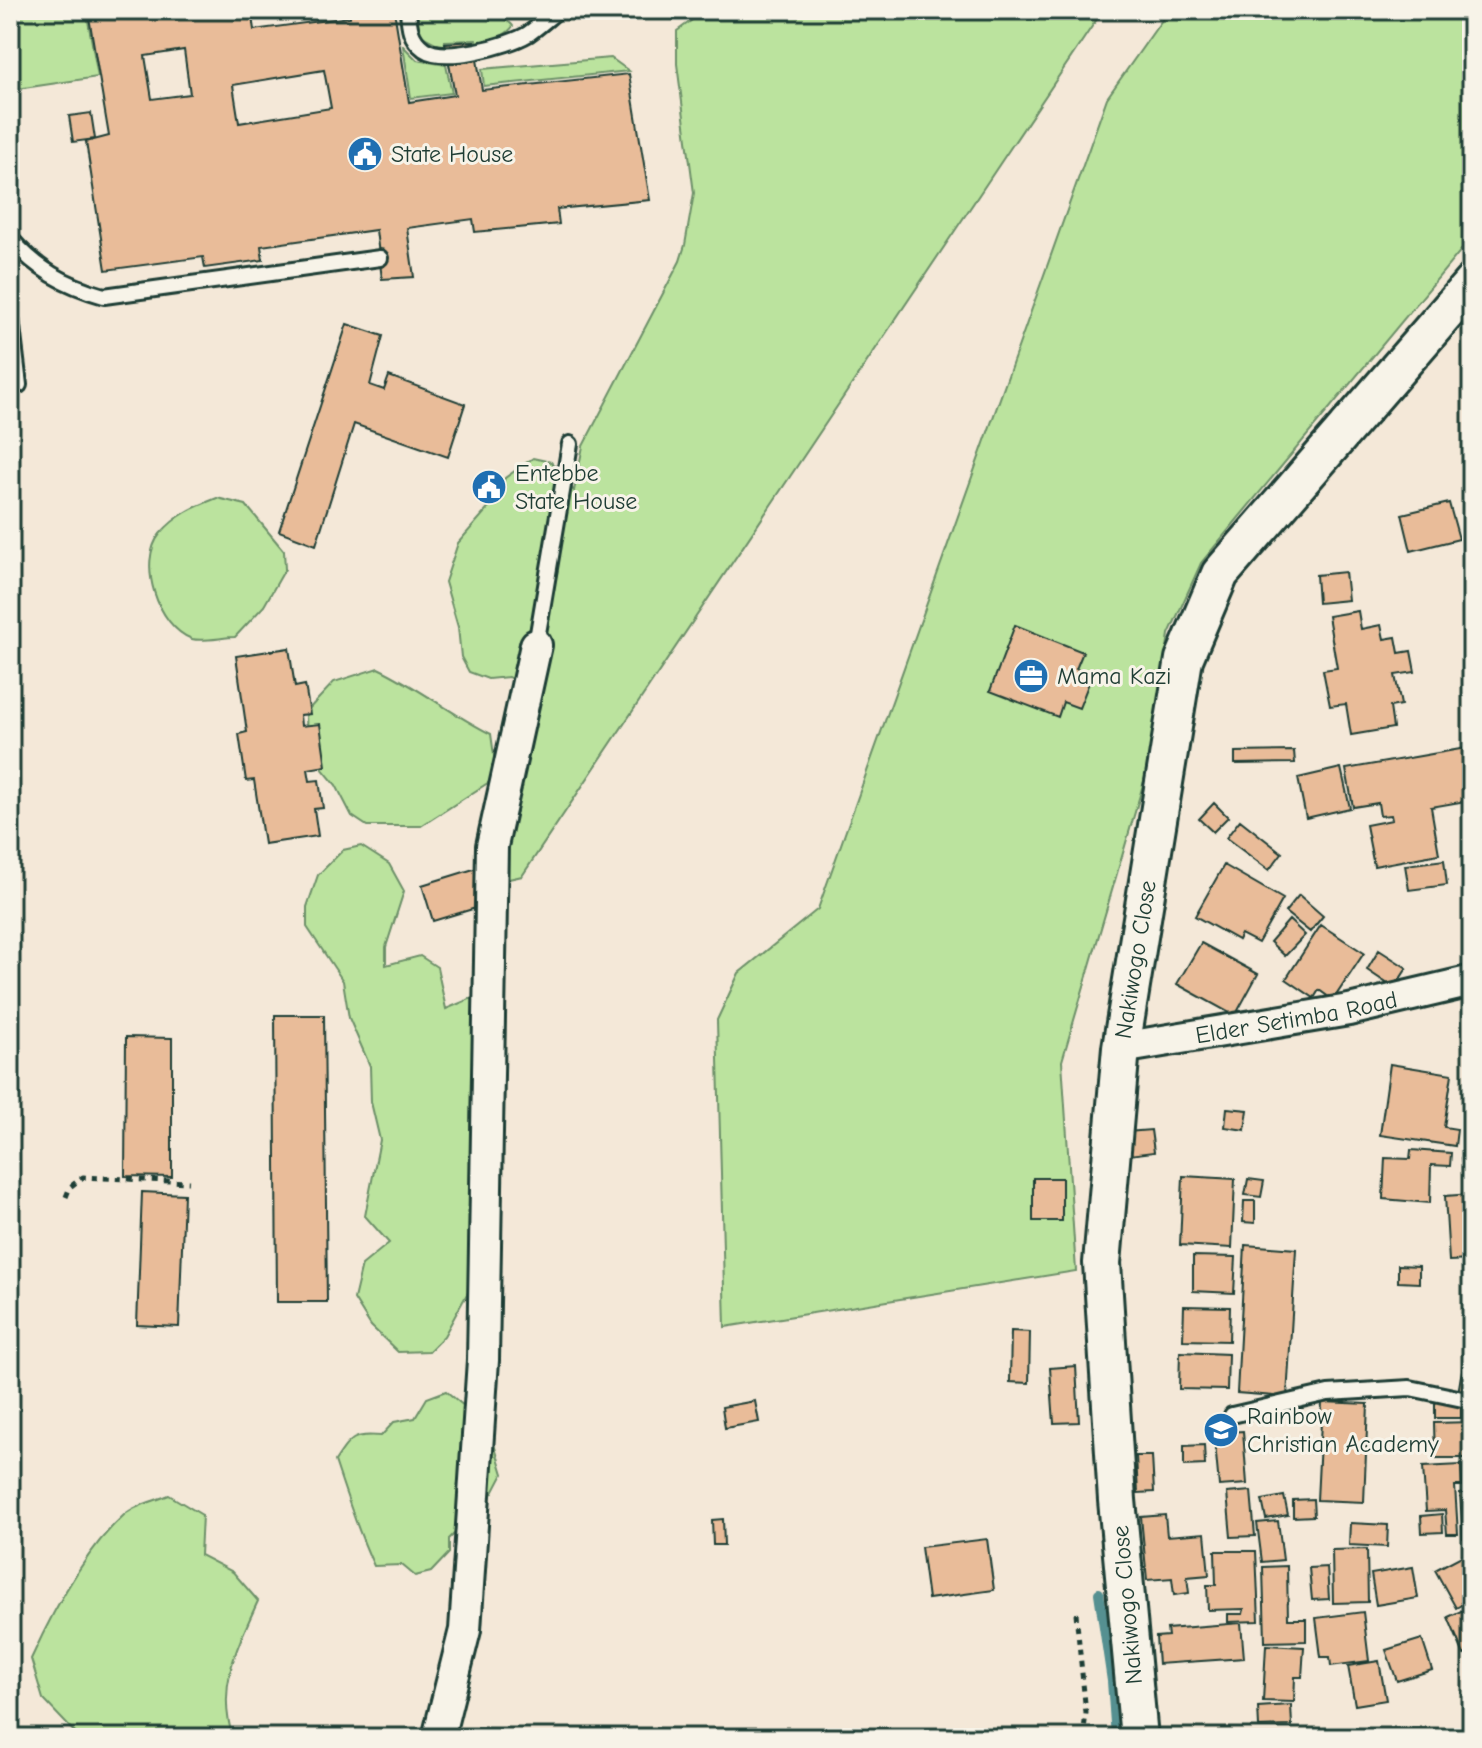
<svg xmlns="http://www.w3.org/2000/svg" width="1482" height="1748" font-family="'Comic Neue',sans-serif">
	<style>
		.green { fill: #bbe39e; stroke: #6d9069; stroke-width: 2 }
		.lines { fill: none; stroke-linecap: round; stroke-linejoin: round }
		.stream { stroke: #549091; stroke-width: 10 }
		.building { fill: #e9bc99; stroke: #1f3d34; stroke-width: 2; fill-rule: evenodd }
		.service-casing { stroke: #1f3d34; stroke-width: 20 }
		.minor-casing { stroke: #1f3d34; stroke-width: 36 }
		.tertiary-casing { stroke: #1f3d34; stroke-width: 42 }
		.path { stroke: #1f3d34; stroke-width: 5; stroke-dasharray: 6 6; stroke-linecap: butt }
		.service { stroke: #f7f3e8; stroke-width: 14 }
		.minor { stroke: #f7f3e8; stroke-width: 30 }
		.tertiary { stroke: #f7f3e8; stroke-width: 36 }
		.labels { text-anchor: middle; stroke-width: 6; stroke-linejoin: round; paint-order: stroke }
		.poi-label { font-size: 24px; fill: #1f3d34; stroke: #f7f3e8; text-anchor: start }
		.street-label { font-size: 24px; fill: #1f3d34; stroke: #f7f3e8 }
	</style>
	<rect width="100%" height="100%" fill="#f4e8d8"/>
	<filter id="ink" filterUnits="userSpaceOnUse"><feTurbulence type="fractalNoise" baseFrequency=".0125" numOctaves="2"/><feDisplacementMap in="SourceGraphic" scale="16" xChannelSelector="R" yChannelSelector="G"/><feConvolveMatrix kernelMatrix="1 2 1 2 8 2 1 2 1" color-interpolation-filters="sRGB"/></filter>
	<g filter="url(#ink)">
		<path class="green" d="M10 10H114L87 15 98 77 10 90Z
			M416 10C439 10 498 7 513 26 507 36 488 42 477 45L476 40 445 41V48L420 35Z
			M706 10H1103L522 876 500 881 535 692 508 677 488 679 469 672 461 657 458 627 445 582 458 543 492 504 505 478 533 458 551 462 574 491 583 446 680 261 685 245 694 193 677 64V31Z
			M1169 10H1472V237L1201 563 1169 634 1152 754 1062 1061 1076 1271 725 1327 717 1020 739 973 818 909 1107 98Z
			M403 46 417 60 446 65 452 93 411 98Z
			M611 58 629 71 484 86 482 69Z
			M217 498 246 505 284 551 285 569 264 606 235 637C223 637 203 642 192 639 157 626 137 562 160 534 176 515 194 507 217 498Z
			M378 668C418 687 451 714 491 734L497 777 421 826H367L352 816 336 785 307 750 306 712 334 682Z
			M361 846 389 864 404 891 386 947V965L420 956 437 967 446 1009 477 996 478 1184 469 1208 476 1230 470 1251 468 1292 444 1336 429 1351 398 1352 371 1326 354 1299 362 1265 389 1243 365 1216 380 1140 371 1102 370 1066 349 1018 343 981 307 927V907L318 875 343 850Z
			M446 1391 465 1407 467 1424 494 1444 503 1474 493 1493 461 1505 459 1529 449 1539V1553L431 1572 415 1576 402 1565 374 1566C358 1532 347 1497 335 1461 351 1437 353 1434 381 1436L394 1422 415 1418 427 1398Z
			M169 1495 202 1515 200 1555 233 1572 258 1601C237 1647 216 1687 233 1738H80L43 1699 31 1659C52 1613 86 1549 124 1515 135 1505 155 1501 169 1495Z"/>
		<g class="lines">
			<path class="stream" d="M1099 1593 1112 1681 1116 1738"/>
		</g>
		<path class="building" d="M125 10H251L254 30 350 17 349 10H394L409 102 455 95 445 43 474 41 482 90 629 74 650 200 557 209 559 224 475 232 473 219 407 228 414 277 382 279 376 230 261 246 263 260 205 268 203 257 106 270 86 142 109 136 89 17ZM184 50 190 94 152 99 145 56ZM324 70 331 108 239 123 233 85Z
			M91 113 95 139 73 142 69 116Z
			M347 324 383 336 370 385 384 390 389 376 465 404 448 457 354 424 316 545 279 531Z
			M1449 503 1459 539 1411 551 1402 514Z
			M1345 572 1348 600 1318 603 1316 575Z
			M1358 611 1361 629 1381 625 1384 639 1396 637 1399 653 1411 651 1415 672 1395 675 1401 705 1390 707 1393 728 1351 735 1346 704 1330 706 1323 670 1337 668 1328 616Z
			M1015 625 1083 652 1076 669 1092 675 1079 708 1063 702 1058 717 990 691Z
			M289 648 295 687 305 685 310 714 300 715 301 726 320 724 326 766 308 769 310 781 319 780 323 808 314 809 318 836 264 844 254 780 246 781 239 734 247 732 236 656Z
			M1472 747V800L1431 807 1439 854 1374 866 1366 825 1392 820 1391 815 1380 816 1378 803 1353 807 1346 769Z
			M1294 751 1295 763 1235 764V752Z
			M1341 768 1350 808 1306 818 1298 778Z
			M1214 803 1228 817 1213 832 1199 819Z
			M1240 820 1282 853 1269 870 1226 838Z
			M1444 860 1447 885 1409 890 1405 865Z
			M1224 865 1283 899 1258 943 1241 934 1238 940 1195 916Z
			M477 868 489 904 433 921 422 885Z
			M1299 895 1323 916 1310 932 1285 912Z
			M1289 920 1305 935 1285 956 1270 942Z
			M1321 925 1364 953 1333 1000 1319 990 1314 998 1286 979Z
			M1201 943 1258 974 1235 1016 1177 984Z
			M1379 950 1407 968 1394 988 1367 970Z
			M275 1015H324L327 1302H277Z
			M126 1037 172 1038V1177L125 1176Z
			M1390 1064 1452 1074 1444 1127 1457 1129 1455 1146 1380 1135Z
			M1227 1108 1248 1110 1245 1130 1225 1127Z
			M1151 1130 1154 1152 1129 1155 1127 1132Z
			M1411 1150 1451 1153 1450 1166 1431 1165 1430 1203 1383 1199 1385 1158 1410 1159Z
			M1472 1156V1178L1464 1180 1461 1158Z
			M1183 1176 1235 1179 1232 1248 1180 1245Z
			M1033 1178H1062V1221H1033Z
			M1248 1179 1264 1181 1261 1197 1245 1195Z
			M142 1192 184 1194 179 1327 137 1325Z
			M1472 1194V1260L1449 1261 1445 1196Z
			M1244 1201H1255V1223L1243 1222Z
			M1245 1245 1296 1249 1287 1397 1237 1393Z
			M1193 1256 1236 1257 1234 1293 1193 1291Z
			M1398 1265 1419 1266V1283L1398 1282Z
			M1184 1306 1230 1307 1229 1341 1183 1340Z
			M1011 1331 1030 1332 1029 1383 1010 1382Z
			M1180 1352 1228 1354 1227 1390 1179 1389Z
			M1463 1364 1472 1366V1396L1458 1393Z
			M1076 1366 1079 1422 1054 1423 1050 1368Z
			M755 1401 759 1422 725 1428 722 1407Z
			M1322 1402 1368 1404 1364 1502 1317 1500Z
			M1435 1402H1461V1418H1435Z
			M1472 1422V1458H1435L1434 1423Z
			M1243 1431 1247 1484 1219 1486 1214 1433Z
			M1204 1445 1205 1465 1184 1466V1446Z
			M1136 1456H1152L1154 1492 1138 1493Z
			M1461 1465 1462 1486H1455L1458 1534H1447L1445 1510 1426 1511 1423 1467Z
			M1251 1491 1255 1536 1231 1537 1227 1493Z
			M1460 1493H1472V1537L1463 1538Z
			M1284 1496 1288 1515 1266 1519 1262 1500Z
			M1313 1499 1314 1516 1293 1517V1500Z
			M1442 1514 1443 1532 1422 1533 1421 1516Z
			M1165 1515 1167 1536 1205 1533 1209 1575 1187 1577 1189 1593 1174 1595 1172 1578 1147 1580 1141 1517Z
			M723 1519 724 1545H713L712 1520Z
			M1278 1521 1283 1560 1262 1562 1257 1523Z
			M1350 1523 1388 1525 1387 1547 1349 1545Z
			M987 1539 994 1590 928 1599 921 1547Z
			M1367 1549 1368 1602 1333 1603 1332 1550Z
			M1215 1551H1256L1259 1621 1228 1622V1614H1243L1244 1609 1208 1610 1207 1585H1216Z
			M1467 1553 1472 1562V1599L1456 1608 1435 1570Z
			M1287 1566 1288 1619H1306V1641L1265 1642 1263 1567Z
			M1327 1567 1329 1599 1312 1600 1309 1568Z
			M1413 1567 1418 1598 1376 1605 1371 1574Z
			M1472 1606V1652L1464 1655 1448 1617Z
			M1363 1612 1369 1661 1331 1666 1330 1657H1321L1316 1618Z
			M1241 1623 1244 1658 1158 1664 1156 1637 1168 1636 1167 1629Z
			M1422 1639 1432 1670 1397 1681 1386 1650Z
			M1266 1645 1304 1647 1302 1677H1295L1294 1702 1263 1701Z
			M1379 1661 1386 1700 1355 1705 1348 1666Z
			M1291 1705 1292 1726 1259 1727 1258 1707Z"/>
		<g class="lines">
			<defs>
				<path id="service" d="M408 10C409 26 410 39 424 49 444 63 508 46 528 34 538 27 548 18 558 10
					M10 238C36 269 65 285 104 296L380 258
					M10 310 19 385
					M536 645 570 444
					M1232 1415 1328 1393 1410 1388 1472 1401"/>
				<g id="minor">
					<path id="s1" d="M1121 1048 1349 1010 1472 981"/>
					<path d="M438 1738 465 1630 483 1360 492 846 536 645"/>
				</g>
				<g id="tertiary">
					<path id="s2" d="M1139 1738 1117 1500 1102 1263 1121 1048 1184 659 1220 574 1472 283"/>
				</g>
			</defs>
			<use href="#service" class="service-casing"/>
			<use href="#minor" class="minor-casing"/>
			<use href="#tertiary" class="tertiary-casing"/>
			<path class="path" d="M66 1197 70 1187 83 1177 189 1182
				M1076 1613 1086 1713 1083 1738"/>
			<use href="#service" class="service"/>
			<use href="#minor" class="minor"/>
			<use href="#tertiary" class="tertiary"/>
		</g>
	</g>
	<defs>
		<symbol id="civic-disc" viewBox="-11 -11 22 22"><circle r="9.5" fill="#1f6fb2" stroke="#f7f3e8"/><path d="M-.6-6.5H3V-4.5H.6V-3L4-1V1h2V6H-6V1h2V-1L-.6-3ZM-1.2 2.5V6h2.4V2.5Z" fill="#fff"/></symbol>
		<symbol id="office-disc" viewBox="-11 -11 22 22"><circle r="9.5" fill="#1f6fb2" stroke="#f7f3e8"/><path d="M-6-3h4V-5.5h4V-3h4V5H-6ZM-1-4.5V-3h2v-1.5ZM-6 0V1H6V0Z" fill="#fff"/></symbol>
		<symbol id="school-disc" viewBox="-11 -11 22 22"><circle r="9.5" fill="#1f6fb2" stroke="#f7f3e8"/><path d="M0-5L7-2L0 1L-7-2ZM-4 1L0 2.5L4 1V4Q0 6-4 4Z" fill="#fff"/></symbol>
	</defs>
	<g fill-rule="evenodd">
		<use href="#civic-disc" x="345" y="134" width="40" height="40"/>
		<use href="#civic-disc" x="469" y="467" width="40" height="40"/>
		<use href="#office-disc" x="1011" y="656" width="40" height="40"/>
		<use href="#school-disc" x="1201" y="1410" width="40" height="40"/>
	</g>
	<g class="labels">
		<g class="poi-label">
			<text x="391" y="162">State House</text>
			<text x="515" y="481">Entebbe<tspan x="515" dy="28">State House</tspan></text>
			<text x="1057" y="684">Mama Kazi</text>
			<text x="1247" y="1424">Rainbow<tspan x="1247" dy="28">Christian Academy</tspan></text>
		</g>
		<g class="street-label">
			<text dy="8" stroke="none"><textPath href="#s2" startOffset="782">Nakiwogo Close</textPath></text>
			<text dy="8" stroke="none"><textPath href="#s1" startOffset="178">Elder Setimba Road</textPath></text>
			<text transform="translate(1127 1605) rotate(-95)" y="8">Nakiwogo Close</text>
		</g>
	</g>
	<rect width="1482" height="1748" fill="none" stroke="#f7f3e8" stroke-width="40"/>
	<rect x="20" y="20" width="1442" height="1708" fill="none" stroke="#1f3d34" stroke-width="3" filter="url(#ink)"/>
</svg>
